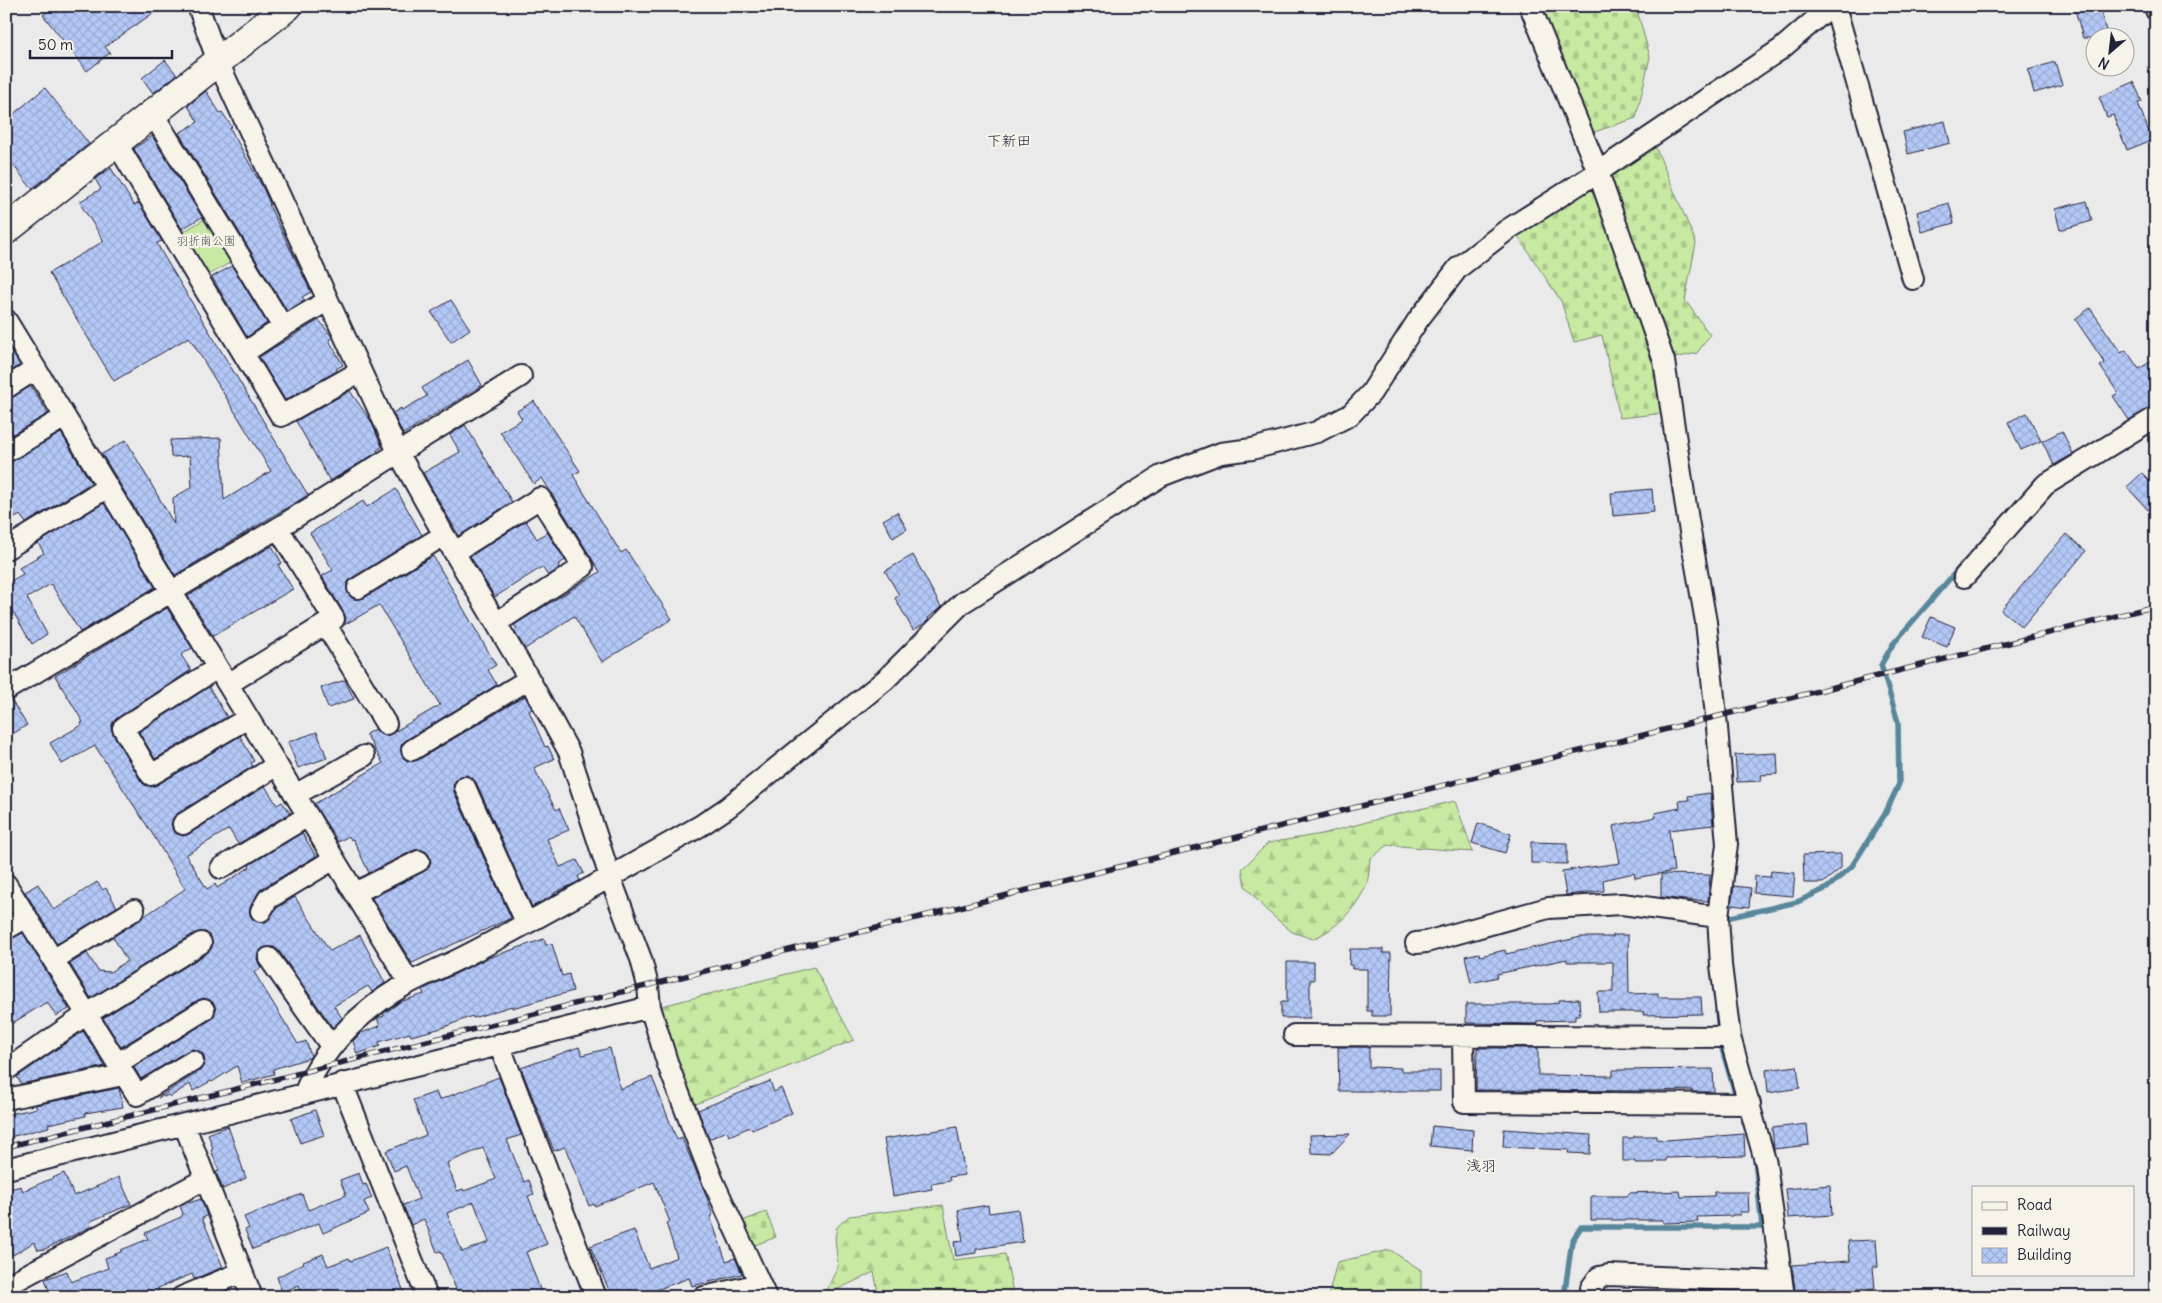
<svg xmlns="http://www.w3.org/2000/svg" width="2162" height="1303" font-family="Delius,'Klee One',sans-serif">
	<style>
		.forest { fill: url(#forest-firs); stroke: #74866e }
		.cemetery { fill: url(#cemetery-stones); stroke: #74866e }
		.park { fill: #c7e9a2; stroke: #74866e }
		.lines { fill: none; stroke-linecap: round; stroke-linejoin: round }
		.stream { stroke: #59879b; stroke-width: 5.5 }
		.building { fill: url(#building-cross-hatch); stroke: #22223b; fill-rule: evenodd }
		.street-casing { stroke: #22223b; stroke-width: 24 }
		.secondary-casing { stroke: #22223b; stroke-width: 31 }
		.street { stroke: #f7f3e8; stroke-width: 20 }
		.secondary { stroke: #f7f3e8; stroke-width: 28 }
		.rail-casing { stroke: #22223b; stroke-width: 5.5 }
		.rail { stroke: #f7f3e8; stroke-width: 4; stroke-dasharray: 11; stroke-linecap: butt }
		.labels { text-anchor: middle; stroke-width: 4.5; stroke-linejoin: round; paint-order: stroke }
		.park-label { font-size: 12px; fill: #4b5455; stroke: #f7f3e8 }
		.quarter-label { font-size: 15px; fill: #22223b; stroke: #f7f3e8 }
	</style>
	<defs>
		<pattern id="forest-firs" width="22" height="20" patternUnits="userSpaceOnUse" patternTransform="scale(1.25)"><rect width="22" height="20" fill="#c7e9a2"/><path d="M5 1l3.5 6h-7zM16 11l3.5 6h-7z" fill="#abc88c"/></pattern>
		<pattern id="cemetery-stones" width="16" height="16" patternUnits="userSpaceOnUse" patternTransform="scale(1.25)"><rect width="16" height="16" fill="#c7e9a2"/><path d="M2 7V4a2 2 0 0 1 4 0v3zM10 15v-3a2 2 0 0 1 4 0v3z" fill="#abc88c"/></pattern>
		<pattern id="building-cross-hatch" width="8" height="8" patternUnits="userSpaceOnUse" patternTransform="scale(1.25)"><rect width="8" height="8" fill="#b4c8f7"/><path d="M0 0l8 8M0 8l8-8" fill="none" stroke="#9aacd5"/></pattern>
	</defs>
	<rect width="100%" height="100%" fill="#eaeaeb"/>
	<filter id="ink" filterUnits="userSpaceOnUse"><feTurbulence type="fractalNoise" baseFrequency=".02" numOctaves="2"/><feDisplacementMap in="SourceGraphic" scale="10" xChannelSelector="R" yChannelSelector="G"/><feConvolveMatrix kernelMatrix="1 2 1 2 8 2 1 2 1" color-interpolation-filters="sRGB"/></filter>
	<g filter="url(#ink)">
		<path class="forest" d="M1455 801 1473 852 1388 845 1370 859C1369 867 1369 879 1366 886 1355 910 1336 929 1313 939L1292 932 1265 909 1245 886 1242 869 1268 843 1322 834 1389 816Z
			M814 967 854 1040 691 1106 658 1007Z
			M943 1205 953 1260 1005 1254 1014 1297H879L874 1272 832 1292 828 1291V1287L838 1267 835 1238 837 1227 849 1216Z
			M1390 1250 1421 1270V1297H1328L1337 1262Z"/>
		<path class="cemetery" d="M1537 6H1636L1650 57 1636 118 1588 134Z
			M1653 141 1696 243 1685 300 1710 335 1697 353 1658 362 1665 413 1620 418 1602 335 1574 342 1561 301 1513 229Z
			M766 1212 776 1237 747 1248 737 1223Z"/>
		<path class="park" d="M208 217 234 260 209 275 183 232Z"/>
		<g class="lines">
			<path class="stream" d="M1722 919 1797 902 1827 888 1852 866 1885 814 1899 784 1898 722 1881 665 1893 644 1960 567
				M1717 1012 1719 1032
				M1720 1042 1737 1100
				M1740 1109 1746 1128
				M1564 1297 1572 1241 1581 1227H1762L1755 1159"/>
		</g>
		<path class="building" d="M53 6H163L105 47 110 53 87 71 43 15Z
			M2074 6H2099L2108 38H2083Z
			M165 60 177 75 153 93 142 78Z
			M2055 62 2062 85 2034 93 2028 70Z
			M2134 82 2142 102 2138 103 2152 140 2127 150 2113 115 2107 117 2099 97Z
			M45 88 89 144 32 189 6 156V120Z
			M206 91 220 113 222 112 232 127 230 128 263 188 270 204 269 205 311 292 302 297 305 300 287 311 179 133 198 122 188 106Z
			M1945 121 1950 143 1908 154 1903 132Z
			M152 136 202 217 182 229 134 149Z
			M111 168 134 205 139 203 162 241 157 243 162 253 308 495 175 575 102 454 126 440 174 524 173 498 192 487 190 456 171 457 170 440 221 438 224 500 271 471 189 337 114 381 49 273 104 241 79 202 101 189 95 179Z
			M2087 201 2092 221 2060 230 2055 209Z
			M1949 203 1954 223 1922 232 1917 212Z
			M232 266 267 323 247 337 212 277Z
			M451 300 470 329 451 342 431 312Z
			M2090 308 2121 353 2126 350 2139 369 2156 358V405L2129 420 2113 396 2118 393 2100 366 2105 363 2075 319Z
			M319 320 332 337 329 340 343 365 336 369 337 371 285 400 259 357Z
			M6 343 20 365 6 374Z
			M468 360 482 385 403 434 393 413 401 408 402 410 427 396 422 388Z
			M31 386 48 414 6 438V400Z
			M350 391 371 421 382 447 377 450 378 452 330 481 296 421Z
			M534 401 580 471 573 475 621 553 626 550 672 619 602 662 574 616 525 649 514 631 517 629 514 625 600 572 542 478 534 484 500 432 522 419 517 411Z
			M2027 413 2041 441 2021 450 2008 422Z
			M465 425 512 502 459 536 423 473 460 452 450 435Z
			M2062 431 2073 454 2054 465 2042 441Z
			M61 433 91 483 26 523 20 515 6 523V464Z
			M2142 473 2156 487V502L2148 510 2127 487Z
			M396 489 422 535 352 578 347 583 348 594 353 599 364 598 433 556 496 665 488 670 497 685 406 740 401 745 402 756 407 761 418 760 525 696 532 709 529 711 545 747 548 746 554 759 534 768 556 810 559 808 569 830 547 839 560 867 577 860 584 873 578 876 580 881 554 893V895L532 907 476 782 467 775 460 776 453 785 454 792 511 918 412 963 372 898 425 871 431 862 429 855 420 849 414 850 369 873 353 839 351 840 349 836 338 842 314 804 383 763 366 734 375 729 380 734 387 736 440 705 379 605 344 625 346 619 344 613 322 576 333 570 310 533 363 501 367 507Z
			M1652 489 1654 512 1613 516 1611 493Z
			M104 503 155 587 80 632 51 584 27 598 47 634 32 644 6 600V584L23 574 19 568 44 553 38 543Z
			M897 512 907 529 893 538 883 520Z
			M526 521 537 539 547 532 565 560 558 565 560 568 548 576 542 567 495 597 470 556Z
			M2066 534 2086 551 2022 627 2001 610Z
			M272 546 282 563 278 565 293 589 213 636 188 596Z
			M913 555 941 607 928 618 929 619 924 624 913 630 895 598 899 595 885 571Z
			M167 608 192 648 181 655 191 670 117 718 111 728 113 734 141 781 151 787 157 785 240 736 254 761 251 763 253 766 177 814 171 824 173 831 183 836 189 834 265 786 277 805 282 802 290 813 238 844 229 829 186 855 207 889 215 884 217 888 250 867 249 865 302 833 316 856 261 889 251 905 250 916 255 921 266 922 277 908 295 897 330 951 360 935 385 983 372 992 368 986 334 1006 342 1018 333 1028 279 951 274 947 263 948 258 953 257 959 261 968 254 972 298 1044 306 1041 311 1056 309 1058 273 1069 274 1074 242 1083 237 1066 212 1082 211 1081 193 1091 190 1084 170 1097 168 1095 164 1097 162 1095 158 1098 200 1071 205 1061 203 1054 193 1049 187 1051 141 1079 134 1067 210 1020 216 1010 214 1003 204 998 198 1000 121 1047 103 1018 207 953 212 948 211 937 206 932 195 933 91 998 70 964 87 953 98 971 110 972 127 961 113 937 185 889 155 838 95 746 62 764 50 743 82 725 81 723 83 722 55 676Z
			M1931 617 1955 627 1947 647 1922 637Z
			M345 680 354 699 328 708 321 688Z
			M209 687 227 717 155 759 139 732Z
			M11 700 27 725 6 738V702Z
			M317 732 327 758 298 768 288 742Z
			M1777 753 1778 774 1761 775 1762 781 1737 782 1735 755Z
			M1710 793 1713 825 1669 830 1674 871 1635 878 1634 873 1603 880 1604 891 1566 895 1562 871 1620 863 1613 826 1656 817 1655 813 1680 808 1679 801 1689 800 1688 796Z
			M1478 823 1511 834 1505 853 1472 843Z
			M1531 842 1567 843V864L1531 863Z
			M1841 854V868L1823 883H1804L1803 855Z
			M1771 871 1795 873 1793 896 1754 893 1755 876 1770 877Z
			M1661 874 1710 875 1708 901 1684 900 1661 897Z
			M97 882 103 890 106 888 117 907 57 944 25 892 38 884 54 910Z
			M1734 886 1751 888 1749 907 1731 905Z
			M23 933 69 1009 56 1016 47 1002 11 1024 6 1016V941Z
			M1613 935H1628L1629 994 1658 993V997H1701L1702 1014 1643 1015 1644 1012H1599L1598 992H1613V962H1567V959L1497 974 1498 977 1471 983 1465 956 1479 953 1480 956 1505 950 1506 954 1581 937H1613Z
			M544 939 546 945 552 944 562 976 569 974 573 991 512 1008V1006L473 1018 472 1016 442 1028 411 1036 410 1033 379 1042 380 1046 357 1054 353 1041 361 1033 380 1026 377 1018 384 1016 383 1014 400 1002 424 994 422 990 488 958Z
			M1350 949H1383V953H1391L1390 1016H1372V1011H1367V969H1352V965H1349Z
			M1287 962H1314V980H1310V1018H1281V1002H1287Z
			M1579 999 1580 1015H1575V1020L1537 1021V1024L1466 1023V1004H1551L1559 1002V1000Z
			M83 1031 105 1066 21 1084 17 1077Z
			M579 1047 582 1055 610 1048 620 1089 652 1077 677 1140 682 1138 704 1190 713 1215 710 1216 726 1261 735 1258 742 1274 692 1286 689 1278 637 1297H612L590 1246 634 1230 649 1268 677 1257 666 1223 670 1222 654 1182 595 1206 594 1204 589 1206 565 1147 554 1151 521 1068Z
			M1338 1047H1369V1067L1401 1068V1071H1440V1091H1339Z
			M1477 1048H1538V1075L1613 1076V1070L1713 1069 1714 1092H1692V1090L1651 1091 1476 1090Z
			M1797 1066 1800 1088 1768 1093 1766 1070Z
			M499 1077 521 1135 507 1140 524 1182 529 1180 534 1194 528 1196 547 1244 526 1252 543 1297H459L441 1251 437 1252 424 1219 411 1225 403 1205 419 1199 406 1166 394 1171 386 1151 426 1135 413 1100 436 1092 439 1100ZM483 1148 496 1179 464 1191 463 1189 457 1191 447 1163ZM474 1202 489 1242 462 1252 447 1213Z
			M770 1081 774 1092 781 1088 792 1113 752 1130 750 1127 729 1136 727 1131 709 1139 698 1110Z
			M119 1088 123 1107 85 1113 86 1116 48 1124 49 1127 6 1138V1115L37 1108 35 1105Z
			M315 1110 324 1135 300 1143 291 1119Z
			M1807 1124 1809 1145 1774 1149 1772 1128Z
			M228 1126 246 1178 223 1189 216 1172 219 1171 211 1150 213 1149 208 1134Z
			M1432 1126 1473 1130 1472 1150 1430 1146Z
			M957 1127 965 1175 949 1177 950 1181 931 1184 932 1189 893 1196 884 1139Z
			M1504 1129 1591 1135 1590 1154 1568 1153 1569 1150 1503 1147Z
			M1350 1134 1331 1154 1311 1153 1310 1135Z
			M1744 1134 1745 1156 1666 1158V1161H1655V1163H1635V1161H1623V1138H1634V1136H1656V1139L1666 1140Z
			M64 1173 74 1196 119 1177 131 1204 91 1221 90 1227 45 1249 38 1250 34 1242 13 1255 6 1244V1190L21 1186 23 1191Z
			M359 1173 363 1185 366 1184 372 1198 364 1201 369 1213 323 1233 319 1223 253 1249 245 1230 249 1228 244 1217 302 1194 308 1210 346 1195 340 1180Z
			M1830 1185 1832 1215 1788 1218 1785 1189Z
			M1680 1191 1681 1197 1714 1196V1192H1748L1749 1212H1740V1215H1732V1216L1697 1217 1698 1222 1663 1223V1220H1591V1196H1625L1629 1195V1193Z
			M201 1199 207 1216 202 1218 223 1267 194 1279 192 1274 158 1288 159 1291 144 1297H36L49 1291 45 1279 67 1271 71 1282 108 1268 105 1258 121 1252V1250L148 1239 145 1233 181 1217 183 1214 180 1206Z
			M988 1205 989 1213 1018 1209 1023 1242 976 1249V1253L956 1256 954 1242 963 1241 958 1210Z
			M1876 1240 1878 1267H1873L1875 1288 1838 1290 1837 1287 1795 1290 1792 1265 1850 1261 1848 1241Z
			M386 1247 406 1297H303L299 1285 282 1292 277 1277 304 1263 303 1262 323 1254 328 1266 349 1258 351 1261Z"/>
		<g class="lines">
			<defs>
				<path id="street" d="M198 6 218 62 399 454 444 535 529 679 569 752 610 877 641 959 648 986 650 1007 668 1065 713 1181 766 1297
					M1530 6 1598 172 1664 361 1688 520 1706 622 1716 716 1727 844 1718 917 1721 965 1730 1037 1766 1164 1784 1297
					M1835 6 1913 279
					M2155 6 2156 10
					M153 114 283 327 327 301
					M117 144 281 416 359 372
					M6 320 409 982
					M244 353 283 327
					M6 388 36 369
					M6 452 65 417
					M6 549 108 487
					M455 552 540 498 583 567 496 623
					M1964 577 2045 485 2156 417
					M358 588 444 535
					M326 625 386 724
					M217 668 123 728 151 775 248 718
					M228 684 334 619 278 528
					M6 690 278 528 521 376
					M412 750 529 679
					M465 787 526 922
					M295 795 364 756
					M183 824 277 765
					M221 868 308 816
					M6 884 137 1095 193 1061
					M355 893 419 861
					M261 911 268 899 334 859
					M6 929 27 917
					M1416 943 1426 942 1548 908 1622 904 1718 917
					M269 958 331 1046
					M53 960 134 910
					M1294 1035 1730 1037
					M1463 1037 1464 1102 1750 1104
					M499 1044 596 1297
					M118 1063 204 1010
					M6 1070 87 1014 201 943
					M342 1083 427 1297
					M304 1094C318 1059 342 1031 371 1008 400 983 437 971 471 953 548 913 624 869 700 826L727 808 885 680 962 603 1161 476 1221 453 1252 449 1317 432 1350 415 1371 393 1418 320 1458 268 1507 230 1598 172 1781 49 1831 6
					M6 1099 123 1075
					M184 1124 252 1297
					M6 1169 650 1007
					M6 1286 205 1179
					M1591 1288 1599 1277 1609 1275 1782 1282
					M182 1297 242 1272
					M704 1297 759 1284"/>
				<path id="secondary" d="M6 230 288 6"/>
			</defs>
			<use href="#street" class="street-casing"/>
			<use href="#secondary" class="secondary-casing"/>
			<use href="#street" class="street"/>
			<use href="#secondary" class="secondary"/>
			<defs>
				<path id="rail" d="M6 1147 2156 606"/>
			</defs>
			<use href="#rail" class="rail-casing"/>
			<use href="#rail" class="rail"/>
		</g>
	</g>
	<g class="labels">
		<g class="park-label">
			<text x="206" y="245">羽折南公園</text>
		</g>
		<g class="quarter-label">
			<text x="1009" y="146">下新田</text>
			<text x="1481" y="1171">浅羽</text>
		</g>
	</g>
	<rect width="2162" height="1303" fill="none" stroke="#f7f3e8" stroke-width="25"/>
	<rect x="12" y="12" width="2137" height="1278" fill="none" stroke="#22223b" stroke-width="2" filter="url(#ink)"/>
	<rect x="1972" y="1186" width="162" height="90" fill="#f7f3e8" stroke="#a29fa3"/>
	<rect x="1982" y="1202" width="25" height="8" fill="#f7f3e8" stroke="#a29fa3"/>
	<text x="2017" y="1210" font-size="15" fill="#22223b">Road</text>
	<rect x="1982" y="1227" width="25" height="8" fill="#22223b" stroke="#a29fa3"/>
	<text x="2017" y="1236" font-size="15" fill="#22223b">Railway</text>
	<rect x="1982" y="1248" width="25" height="15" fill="url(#building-cross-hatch)" stroke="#a29fa3"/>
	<text x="2017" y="1260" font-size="15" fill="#22223b">Building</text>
	<g transform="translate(2110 52) rotate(208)"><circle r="24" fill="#f7f3e8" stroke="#a29fa3"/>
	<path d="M0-4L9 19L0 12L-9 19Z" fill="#22223b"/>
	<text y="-8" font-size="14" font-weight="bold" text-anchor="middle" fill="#22223b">N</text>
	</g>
	<path d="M30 50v8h142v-8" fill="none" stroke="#22223b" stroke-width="2.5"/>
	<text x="38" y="50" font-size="15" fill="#22223b" stroke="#f7f3e8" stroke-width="4" paint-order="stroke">50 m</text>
</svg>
